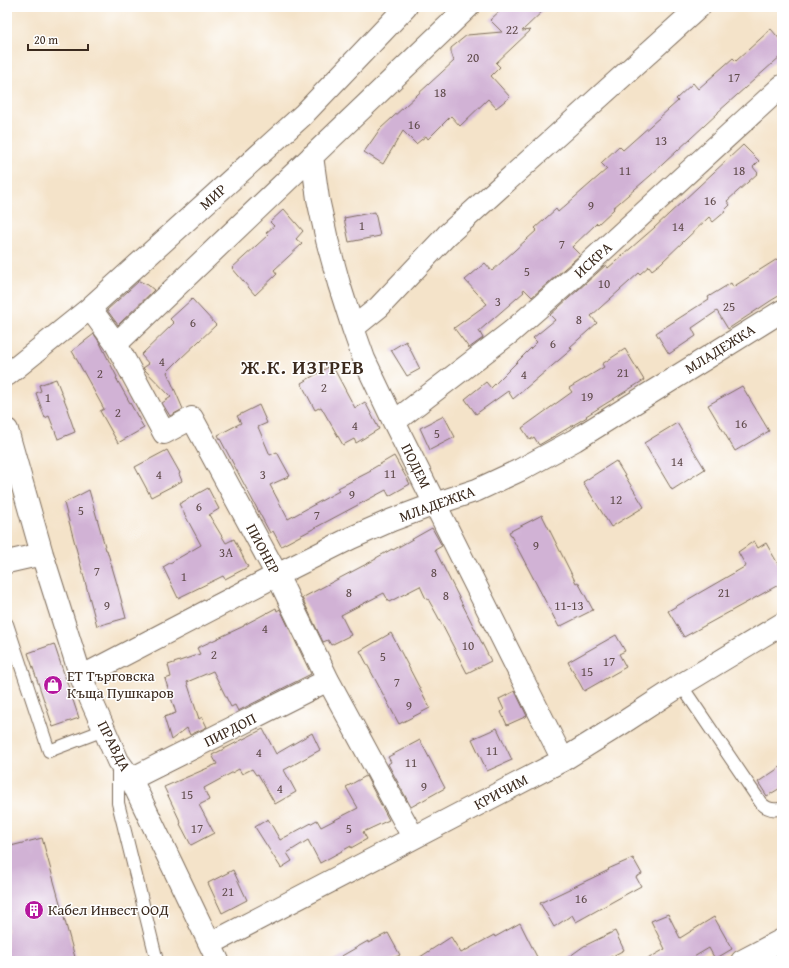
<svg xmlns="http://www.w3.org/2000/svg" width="789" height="968" font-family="'Gentium Book Plus',serif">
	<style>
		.building { fill: #d1b2d5 }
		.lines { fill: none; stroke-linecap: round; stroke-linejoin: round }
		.service-casing { stroke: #7c6b5a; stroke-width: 14 }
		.minor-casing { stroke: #7c6b5a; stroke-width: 24 }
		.service { stroke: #fff; stroke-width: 12 }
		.minor { stroke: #fff; stroke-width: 22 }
		.labels { text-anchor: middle; stroke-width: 3; stroke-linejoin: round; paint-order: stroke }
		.number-label { font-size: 13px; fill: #604c4c }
		.street-label { font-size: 15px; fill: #3b2a1e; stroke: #fff }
		.poi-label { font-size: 15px; fill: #3b2a1e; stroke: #fff; text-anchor: start }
		.district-label { font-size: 19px; font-weight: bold; letter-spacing: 1px; fill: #3b2a1e; stroke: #fff }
	</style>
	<rect width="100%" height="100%" fill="#fff"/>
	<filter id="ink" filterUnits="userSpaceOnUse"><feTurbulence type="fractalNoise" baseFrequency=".025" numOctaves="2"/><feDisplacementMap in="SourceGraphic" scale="8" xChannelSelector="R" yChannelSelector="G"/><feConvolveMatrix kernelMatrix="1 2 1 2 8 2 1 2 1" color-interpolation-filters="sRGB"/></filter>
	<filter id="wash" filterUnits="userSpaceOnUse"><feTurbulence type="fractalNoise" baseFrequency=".012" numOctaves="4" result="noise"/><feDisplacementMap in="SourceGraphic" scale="16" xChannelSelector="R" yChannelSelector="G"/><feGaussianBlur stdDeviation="0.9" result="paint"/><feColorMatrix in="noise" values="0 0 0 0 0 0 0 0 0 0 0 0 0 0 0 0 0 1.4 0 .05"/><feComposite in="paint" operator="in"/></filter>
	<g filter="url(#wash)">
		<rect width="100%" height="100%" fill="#f4e3c9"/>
		<g id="blocks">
			<path class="building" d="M504 7H547L522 31 531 30 496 63 500 67 491 76 510 97 496 108 488 99 460 126 451 116 428 139 426 136 416 144 403 131 383 164 364 152 380 129 454 61 451 52V48L467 35 502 32 490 20Z
				M771 29 782 42V55L718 112V113L650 176 613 208 614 209 598 224 597 223 572 247 580 255 532 297 524 289 523 291 524 292 479 331 483 338 469 348 454 328 487 304 465 280 485 263 492 271 537 230 535 228 556 209 558 212 607 169 601 163 619 146 623 150 678 101 676 99 693 83 698 89 733 58 736 61Z
				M743 145 759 161 753 167 758 173 727 201 730 205 725 210 726 211 713 222 709 217 661 263 652 270 649 266 640 274 639 273 591 316 597 323 570 347 572 349 513 399 508 391 476 414 465 399 486 382 491 388 537 342 533 338 555 320 550 315 606 265 608 268 654 228Z
				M284 209 303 231 296 239 302 244 274 270 277 274 255 295 232 268 268 235 266 233 274 226 270 222Z
				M375 212 380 236 349 242 344 218Z
				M782 256V294L772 300 728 329 717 311 692 328 696 336 669 354 656 333 709 299 708 297 731 283 733 287Z
				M139 281 148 285 154 290 118 325 107 310Z
				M192 299 216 325 180 359 167 372 183 409 170 416 162 403 171 397 143 368 149 364 141 355 174 323 170 319Z
				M94 334 100 343 117 377 116 378 144 428 118 443 100 411 104 409 72 351Z
				M406 341 420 369 407 376 391 350Z
				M625 349 644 380 586 416 587 417 539 445 534 437 530 440 522 428 572 392 569 388 604 367 602 364Z
				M332 365 355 408 365 402 379 429 356 443 354 439 343 445 321 407 315 410 301 383Z
				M56 379 68 409H67L75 432 58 439 49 416 45 418 36 393 41 391 39 385Z
				M742 386 769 431 735 451 708 405Z
				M259 405 267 423 258 427 270 455 277 452 290 476 270 485 288 519 339 491 338 488 371 471 370 470 394 456 410 484 389 496 386 490 281 546 273 531 270 533 218 435 241 423 237 416Z
				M444 416 455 437 430 450 420 428Z
				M677 423 705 469 672 490 644 443Z
				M167 450 180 473 179 474 182 481 151 497 135 467Z
				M616 461 644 507 611 527 583 482Z
				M208 488 219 509 209 515 226 543 234 539 248 567 225 579 223 576 178 598 163 567 201 545 179 504Z
				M89 490 106 550H107L117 584 126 618 97 626 64 503Z
				M542 515 576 583 578 582 593 610 559 627 509 532Z
				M432 528 442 546 435 550 491 661 467 673 437 615 428 599H426L420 586 389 602 384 593 341 615 351 635 331 645 328 640 323 642 302 598 376 559V558L392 549 393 550Z
				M754 541 758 548 766 543 782 571V583L684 637 668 611 746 566 738 552Z
				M276 608 277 611 280 609 311 674 238 711 235 705 231 707 213 671 187 682 199 719 202 717 207 727 190 735 187 728 171 740 164 717 176 713 165 679 171 677 168 665 200 654 197 648 244 626V625Z
				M391 633 430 708 399 724 360 651Z
				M616 635 625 651 619 654 626 667 584 691 568 662Z
				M54 644 79 718 53 727 28 653Z
				M515 691 527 716 507 725 501 712 504 710 499 699Z
				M497 728 512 760 487 771 472 739Z
				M263 729 276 754 312 733 320 750 284 770 296 792 275 804 258 774 256 775 252 769 242 774 239 769 204 788 209 800 199 805 214 833 191 845 180 824 181 823 164 787 217 764 212 755Z
				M420 740 445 788 411 807 388 764 391 762 388 757Z
				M782 766V787L767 796 758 782Z
				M366 776 389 820 363 832 367 839 351 848V846L320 863 308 840 287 853 292 861 281 868 255 827 268 819 280 840 317 820 321 827 358 808 346 787Z
				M42 838 47 856 76 961H9L7 954V847Z
				M633 858 642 874 636 877 641 886 576 922 572 915 554 927 540 903 609 870 608 869Z
				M233 870 247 900 222 913 208 883Z
				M668 914 680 938 714 917 732 949 715 959 709 948 687 961H644L665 949 651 921Z
				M520 923 539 961H414L451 937 461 953 494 935 495 937Z
				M615 931 624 950 603 961H563L584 946Z
				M388 933 400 955 388 961H333L368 941V943Z"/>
		</g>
	</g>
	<g filter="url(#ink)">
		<use href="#blocks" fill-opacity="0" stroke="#7c6b5a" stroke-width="1"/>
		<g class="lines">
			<defs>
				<path id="service" d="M7 624 49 751 104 730
					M681 685 761 803C767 809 774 811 782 808
					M118 764V803L157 961"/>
				<path id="minor" d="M312 156 318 199 327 240 339 284 353 328 364 359 394 422 563 760
					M90 308 116 344 164 433 192 418 277 575 328 680 413 837
					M353 328 379 307 447 235 699 7
					M116 344 468 7
					M7 375 90 308 303 115 406 7
					M394 422 511 332 575 276 782 86
					M7 430 42 554 81 677 118 761 131 779 218 961
					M7 562 42 554
					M81 677 277 575 351 538 392 520 435 504 477 490 520 470 575 440 782 311
					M131 779 328 680
					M210 944 563 760 621 724 681 685 782 624
					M742 961 782 940"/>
			</defs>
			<use href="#service" class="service-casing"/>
			<use href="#minor" class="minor-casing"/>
			<use href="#service" class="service"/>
			<use href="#minor" class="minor"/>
		</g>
	</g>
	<defs>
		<symbol id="shop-disc" viewBox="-11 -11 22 22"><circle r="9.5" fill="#b5179e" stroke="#fff"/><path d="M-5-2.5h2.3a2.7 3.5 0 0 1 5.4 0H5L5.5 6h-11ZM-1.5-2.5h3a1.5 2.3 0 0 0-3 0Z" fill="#fff"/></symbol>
		<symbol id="building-disc" viewBox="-11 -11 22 22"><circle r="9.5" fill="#b5179e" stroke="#fff"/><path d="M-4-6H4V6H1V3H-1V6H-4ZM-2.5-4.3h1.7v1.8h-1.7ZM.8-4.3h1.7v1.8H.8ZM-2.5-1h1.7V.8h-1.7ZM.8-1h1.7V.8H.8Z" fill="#fff"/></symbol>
	</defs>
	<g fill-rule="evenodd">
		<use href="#shop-disc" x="42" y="674" width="22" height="22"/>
		<use href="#building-disc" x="23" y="899" width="22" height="22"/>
	</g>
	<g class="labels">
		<g class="number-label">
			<text x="512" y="34">22</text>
			<text x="473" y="62">20</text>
			<text x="734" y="82">17</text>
			<text x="440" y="97">18</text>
			<text x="414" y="129">16</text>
			<text x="661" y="145">13</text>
			<text x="625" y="175">11</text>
			<text x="739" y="175">18</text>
			<text x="710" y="205">16</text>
			<text x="591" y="210">9</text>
			<text x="362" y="230">1</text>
			<text x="678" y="231">14</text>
			<text x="562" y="249">7</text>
			<text x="527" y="276">5</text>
			<text x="604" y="288">10</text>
			<text x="498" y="306">3</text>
			<text x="729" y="311">25</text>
			<text x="579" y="324">8</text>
			<text x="193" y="327">6</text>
			<text x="553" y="348">6</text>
			<text x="162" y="366">4</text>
			<text x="623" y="377">21</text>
			<text x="100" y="378">2</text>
			<text x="524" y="379">4</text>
			<text x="324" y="392">2</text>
			<text x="587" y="401">19</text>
			<text x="48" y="402">1</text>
			<text x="118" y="417">2</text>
			<text x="741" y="428">16</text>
			<text x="355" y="430">4</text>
			<text x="437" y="438">5</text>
			<text x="677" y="466">14</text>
			<text x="390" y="478">11</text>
			<text x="159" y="479">4</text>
			<text x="263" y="479">3</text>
			<text x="352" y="499">9</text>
			<text x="616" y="504">12</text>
			<text x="199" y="511">6</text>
			<text x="81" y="515">5</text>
			<text x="317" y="520">7</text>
			<text x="536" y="550">9</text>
			<text x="226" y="557">3А</text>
			<text x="97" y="576">7</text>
			<text x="434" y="577">8</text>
			<text x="184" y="581">1</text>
			<text x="349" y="597">8</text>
			<text x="724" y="597">21</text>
			<text x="446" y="600">8</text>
			<text x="107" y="610">9</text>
			<text x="569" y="610">11-13</text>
			<text x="265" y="633">4</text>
			<text x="468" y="650">10</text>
			<text x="214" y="659">2</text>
			<text x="383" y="661">5</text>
			<text x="609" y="666">17</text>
			<text x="587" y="676">15</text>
			<text x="397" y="687">7</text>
			<text x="409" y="710">9</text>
			<text x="492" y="755">11</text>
			<text x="259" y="757">4</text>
			<text x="411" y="767">11</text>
			<text x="424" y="791">9</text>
			<text x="280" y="793">4</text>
			<text x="187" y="799">15</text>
			<text x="197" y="833">17</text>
			<text x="349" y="833">5</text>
			<text x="228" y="896">21</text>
			<text x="581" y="903">16</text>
		</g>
		<g class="street-label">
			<text transform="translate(213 197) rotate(-42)" y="5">МИР</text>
			<text transform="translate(593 260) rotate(-42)" y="5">ИСКРА</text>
			<text transform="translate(720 349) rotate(-32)" y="5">МЛАДЕЖКА</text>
			<text transform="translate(416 466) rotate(64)" y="5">ПОДЕМ</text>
			<text transform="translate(437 504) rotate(-20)" y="5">МЛАДЕЖКА</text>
			<text transform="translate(263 549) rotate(62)" y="5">ПИОНЕР</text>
			<text transform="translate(230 730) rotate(-27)" y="5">ПИРДОП</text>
			<text transform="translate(114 746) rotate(63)" y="5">ПРАВДА</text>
			<text transform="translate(501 792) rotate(-28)" y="5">КРИЧИМ</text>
		</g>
		<g class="poi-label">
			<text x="67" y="681">ЕТ Търговска<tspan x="67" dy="17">Къща Пушкаров</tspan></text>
			<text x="48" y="915">Кабел Инвест ООД</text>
		</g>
		<g class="district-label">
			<text x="303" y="374">Ж.К. ИЗГРЕВ</text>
		</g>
	</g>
	<rect width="789" height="968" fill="none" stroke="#fff" stroke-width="24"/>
	<path d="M28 44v6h60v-6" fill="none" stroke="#3b2a1e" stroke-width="2"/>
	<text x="34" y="44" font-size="12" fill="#3b2a1e" stroke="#ffffff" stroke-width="3" paint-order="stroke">20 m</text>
</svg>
